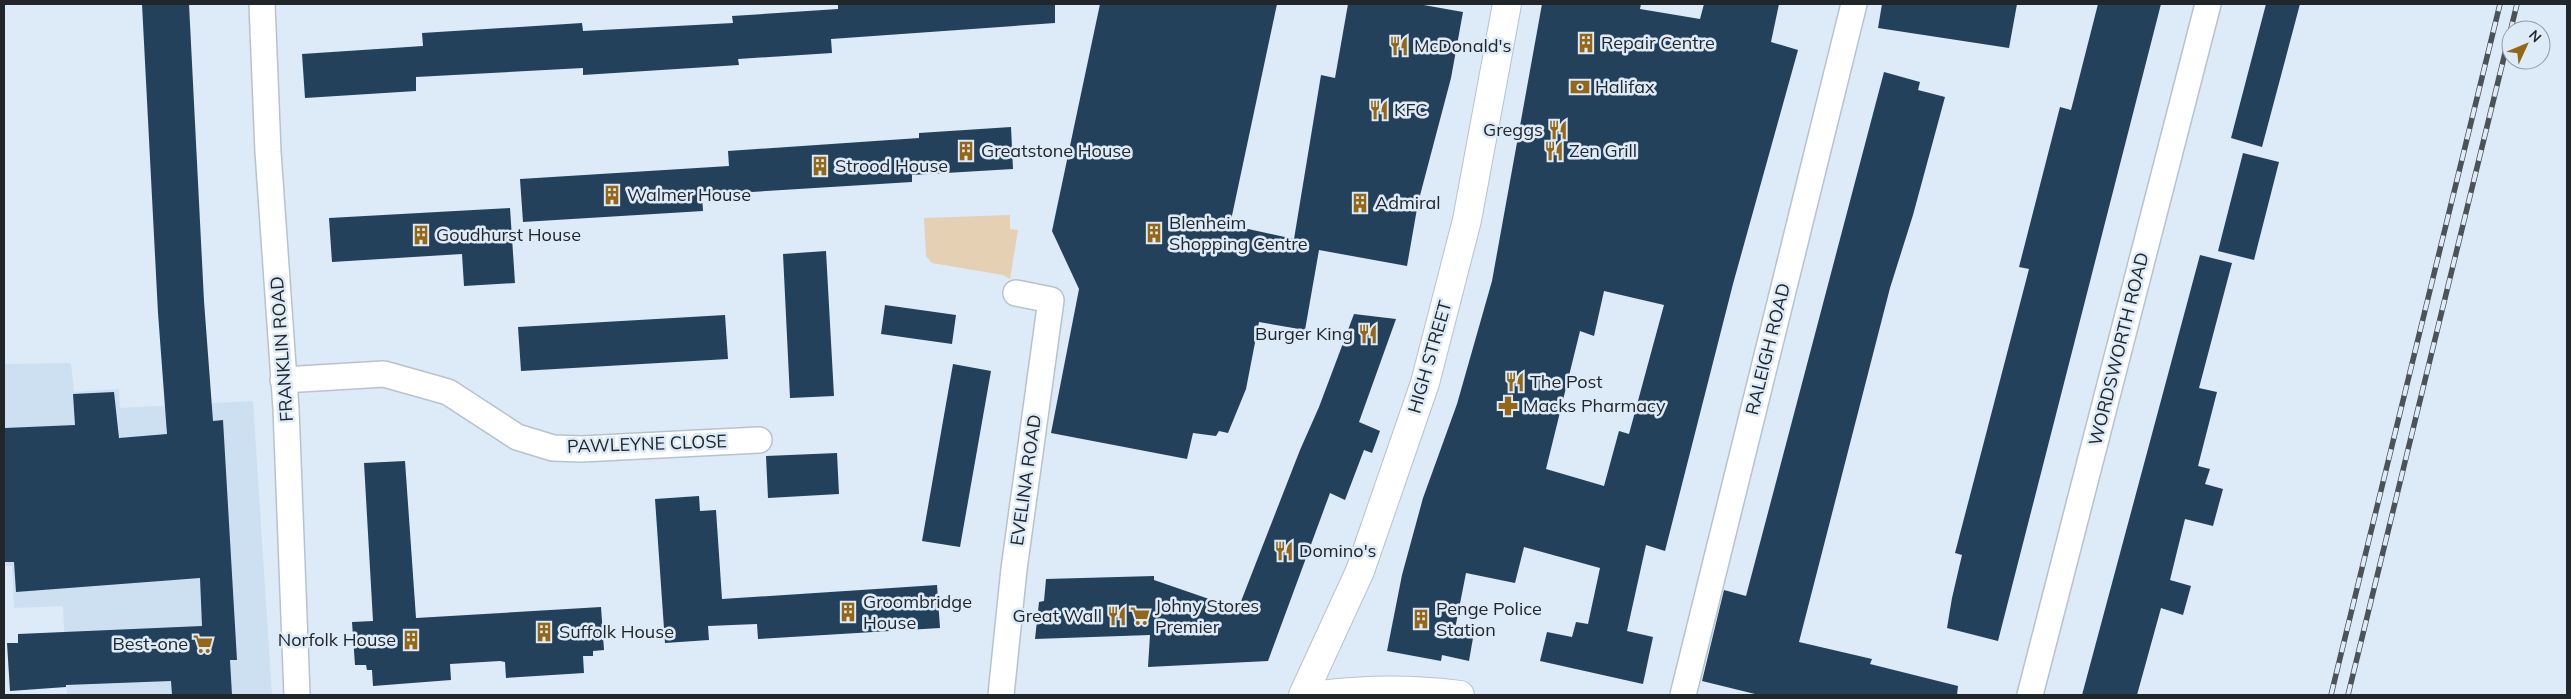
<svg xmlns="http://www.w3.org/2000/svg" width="2571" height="699" font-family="Mulish,sans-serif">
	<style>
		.built { fill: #cce0f2 }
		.green { fill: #e5d0b3 }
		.building { fill: #23415b; fill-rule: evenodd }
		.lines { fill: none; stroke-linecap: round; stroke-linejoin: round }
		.minor-casing { stroke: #b6c3cf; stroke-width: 28 }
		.primary-casing { stroke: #b6c3cf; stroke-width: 30 }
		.minor { stroke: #fff; stroke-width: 25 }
		.primary { stroke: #fff; stroke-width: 28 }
		.rail-casing { stroke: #4b5258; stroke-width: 5.5 }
		.rail { stroke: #ddeaf7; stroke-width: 4; stroke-dasharray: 11; stroke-linecap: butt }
		.labels { text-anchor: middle; stroke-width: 5; stroke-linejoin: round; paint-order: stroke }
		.poi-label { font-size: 18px; fill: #21262a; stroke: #ddeaf7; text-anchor: start }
		.street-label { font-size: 18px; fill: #21262a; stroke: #ddeaf7 }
	</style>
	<rect width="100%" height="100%" fill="#ddeaf7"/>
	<path class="built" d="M71 363 74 392 119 389 120 408 253 401 272 695H67L63 606 14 608 12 566H4V364Z"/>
	<path class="green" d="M1010 215V229L1018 230 1010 279 1003 275 932 263 926 256 924 218Z"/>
	<path class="building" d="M142 4H189L204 301 213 421 223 420 237 660H230L232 695H172L171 681 66 685V687L10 691 7 643H18V634L202 626 200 578 16 592 14 562H4L5 428 75 425 73 394 114 392 119 438 167 434 158 313Z
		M838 4H1055V23L831 39 832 53 738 59 739 65 583 75V68L416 77V91L305 98 302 54 423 46 422 33 582 23 583 31 733 23 732 16 838 9Z
		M1100 4H1277L1230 225 1294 239 1321 75 1335 78 1348 4H1418L1463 12 1451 78 1418 203 1407 266 1319 250 1305 330 1259 322 1246 389 1228 433 1219 431 1216 436 1193 433 1187 459 1051 433 1079 289 1052 231Z
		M1542 4H1641L1640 9 1700 19 1704 4H1779L1771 42 1798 50 1733 284 1665 551 1646 545 1627 631 1653 637 1643 684 1540 661 1547 632 1572 637 1576 622 1588 624 1600 568 1524 547 1515 583 1466 573 1454 634 1473 638 1469 661 1442 655 1441 661 1387 651 1402 575 1423 498 1457 404 1492 281ZM1604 291 1664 305 1629 434 1619 431 1604 486 1546 469 1580 331 1594 336Z
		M1882 4H2017L2009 48 1878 28Z
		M2098 4H2161L1998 641 1947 628 1952 598 1962 555 1955 553 2029 269 2019 267 2060 107 2071 110Z
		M2266 4H2300L2262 147 2231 138Z
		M1884 72 1920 82 1918 90 1945 97 1913 215 1890 288 1799 642 1872 659 1870 664 1958 686 1957 695H1759L1702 681 1724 590 1746 596Z
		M1011 127 1013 169 912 175V182L702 195 703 211 523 222 520 179 729 166 728 151 919 138V133Z
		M2243 153 2279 162 2254 260 2218 251Z
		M510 208 515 283 464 286 462 254 332 262 329 218Z
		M826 251 834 396 790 398 783 254Z
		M2200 255 2232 263 2199 388 2217 392 2198 466 2210 469 2205 484 2223 489 2213 526 2185 519 2170 580 2191 586 2183 615 2161 608 2137 695H2082Z
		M885 305 956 315 952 344 881 334Z
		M1354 314 1396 319 1359 422 1380 431 1372 453 1364 450 1345 500 1330 493 1268 661 1148 667 1150 635 1035 639 1039 602 1044 601 1046 579 1154 576V580L1238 609 1300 450 1319 407Z
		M725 315 728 359 521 371 518 327Z
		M953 364 991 371 960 547 922 541Z
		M837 453 839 494 768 498 766 456Z
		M405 461 416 618 601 607 604 650 593 651V656H583L584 673 506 678 505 662 500 661 450 664 451 680 373 686 372 670H367L366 665H355L352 622 373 621 364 463Z
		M699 496 700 511 716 510 722 599 937 585 940 628 758 639 757 624 708 626 709 640 665 643 655 499Z"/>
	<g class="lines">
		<defs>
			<path id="minor" d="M262 4 268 152 286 409 297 695
				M283 380 384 374 448 392 517 437 553 448 581 449 759 440
				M1001 695 1014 569 1051 300 1016 293
				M1683 695 1854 4
				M2030 695 2208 4"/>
			<path id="primary" d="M1303 695 1360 571 1425 383 1467 220 1507 4
				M1321 695C1367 689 1414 689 1460 695"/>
		</defs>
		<use href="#minor" class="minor-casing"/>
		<use href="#primary" class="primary-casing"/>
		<use href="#minor" class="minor"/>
		<use href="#primary" class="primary"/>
		<defs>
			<path id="rail" d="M2331 695 2500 4
				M2348 695 2517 4"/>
		</defs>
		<use href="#rail" class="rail-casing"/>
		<use href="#rail" class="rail"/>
	</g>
	<defs>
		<symbol id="building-bare" viewBox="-9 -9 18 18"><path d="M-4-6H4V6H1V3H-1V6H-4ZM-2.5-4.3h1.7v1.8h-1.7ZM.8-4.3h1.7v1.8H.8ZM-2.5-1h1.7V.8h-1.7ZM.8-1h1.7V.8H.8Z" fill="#956614" stroke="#ddeaf7" stroke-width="2.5" paint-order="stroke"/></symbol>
		<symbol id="restaurant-bare" viewBox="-9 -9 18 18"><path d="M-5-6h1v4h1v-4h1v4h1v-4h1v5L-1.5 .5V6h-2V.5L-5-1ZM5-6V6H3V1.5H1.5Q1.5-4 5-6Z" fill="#956614" stroke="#ddeaf7" stroke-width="2.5" paint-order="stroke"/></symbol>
		<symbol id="bank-bare" viewBox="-9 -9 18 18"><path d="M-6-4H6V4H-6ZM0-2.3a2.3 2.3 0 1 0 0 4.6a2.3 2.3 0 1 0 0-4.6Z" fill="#956614" stroke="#ddeaf7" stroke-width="2.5" paint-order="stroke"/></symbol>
		<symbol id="pharmacy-bare" viewBox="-9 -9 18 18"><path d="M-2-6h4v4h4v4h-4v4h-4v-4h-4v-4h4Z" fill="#956614" stroke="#ddeaf7" stroke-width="2.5" paint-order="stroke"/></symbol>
		<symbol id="supermarket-bare" viewBox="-9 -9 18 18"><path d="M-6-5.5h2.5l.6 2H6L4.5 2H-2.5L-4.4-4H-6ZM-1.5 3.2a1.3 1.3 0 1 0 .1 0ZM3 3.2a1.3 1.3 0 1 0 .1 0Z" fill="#956614" stroke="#ddeaf7" stroke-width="2.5" paint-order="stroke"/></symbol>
	</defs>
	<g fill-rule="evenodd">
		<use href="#building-bare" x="1572" y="29" width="28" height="28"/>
		<use href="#restaurant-bare" x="1385" y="32" width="28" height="28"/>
		<use href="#bank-bare" x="1566" y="73" width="28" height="28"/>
		<use href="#restaurant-bare" x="1365" y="96" width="28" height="28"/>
		<use href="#restaurant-bare" x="1544" y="116" width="28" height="28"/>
		<use href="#building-bare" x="952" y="137" width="28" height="28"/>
		<use href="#restaurant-bare" x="1540" y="137" width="28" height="28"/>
		<use href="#building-bare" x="806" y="152" width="28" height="28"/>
		<use href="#building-bare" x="598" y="181" width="28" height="28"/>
		<use href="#building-bare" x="1346" y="189" width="28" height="28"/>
		<use href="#building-bare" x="1140" y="219" width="28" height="28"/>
		<use href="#building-bare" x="407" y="221" width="28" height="28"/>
		<use href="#restaurant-bare" x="1354" y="320" width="28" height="28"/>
		<use href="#restaurant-bare" x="1501" y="368" width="28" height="28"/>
		<use href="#pharmacy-bare" x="1494" y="392" width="28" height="28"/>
		<use href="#restaurant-bare" x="1270" y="537" width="28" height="28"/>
		<use href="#building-bare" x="834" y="598" width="28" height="28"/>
		<use href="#restaurant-bare" x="1103" y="602" width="28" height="28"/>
		<use href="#supermarket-bare" x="1126" y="602" width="28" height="28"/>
		<use href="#building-bare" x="1407" y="605" width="28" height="28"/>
		<use href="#building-bare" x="530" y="618" width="28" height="28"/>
		<use href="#building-bare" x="397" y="626" width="28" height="28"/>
		<use href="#supermarket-bare" x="189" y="630" width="28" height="28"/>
	</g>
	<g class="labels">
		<g class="poi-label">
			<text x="1601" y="49">Repair Centre</text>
			<text x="1414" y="52">McDonald's</text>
			<text x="1595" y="93">Halifax</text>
			<text x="1394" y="116">KFC</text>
			<text x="1543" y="136" text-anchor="end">Greggs</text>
			<text x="981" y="157">Greatstone House</text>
			<text x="1569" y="157">Zen Grill</text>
			<text x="835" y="172">Strood House</text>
			<text x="627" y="201">Walmer House</text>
			<text x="1375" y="209">Admiral</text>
			<text x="1169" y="229">Blenheim<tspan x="1169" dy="21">Shopping Centre</tspan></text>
			<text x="436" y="241">Goudhurst House</text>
			<text x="1353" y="340" text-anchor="end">Burger King</text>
			<text x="1530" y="388">The Post</text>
			<text x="1523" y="412">Macks Pharmacy</text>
			<text x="1299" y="557">Domino's</text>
			<text x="863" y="608">Groombridge<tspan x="863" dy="21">House</tspan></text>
			<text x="1155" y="612">Johny Stores<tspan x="1155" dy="21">Premier</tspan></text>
			<text x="1436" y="615">Penge Police<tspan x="1436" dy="21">Station</tspan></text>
			<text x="1102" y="622" text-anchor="end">Great Wall</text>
			<text x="559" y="638">Suffolk House</text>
			<text x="396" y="646" text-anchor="end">Norfolk House</text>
			<text x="188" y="650" text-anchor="end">Best-one</text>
		</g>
		<g class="street-label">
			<text transform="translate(282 349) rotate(-94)" y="6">FRANKLIN ROAD</text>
			<text transform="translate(1768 349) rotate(-76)" y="6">RALEIGH ROAD</text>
			<text transform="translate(2119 349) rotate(-76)" y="6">WORDSWORTH ROAD</text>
			<text transform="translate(1430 357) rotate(-74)" y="6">HIGH STREET</text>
			<text transform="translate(647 444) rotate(-2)" y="6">PAWLEYNE CLOSE</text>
			<text transform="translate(1026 480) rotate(-82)" y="6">EVELINA ROAD</text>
		</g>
	</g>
	<rect width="2571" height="699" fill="none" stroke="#21262a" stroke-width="10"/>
	<g transform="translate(2526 45) rotate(46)"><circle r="24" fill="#ddeaf7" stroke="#929ca5"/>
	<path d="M0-4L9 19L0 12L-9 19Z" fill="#956614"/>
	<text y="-8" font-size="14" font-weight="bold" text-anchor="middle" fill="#21262a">N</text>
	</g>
</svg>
